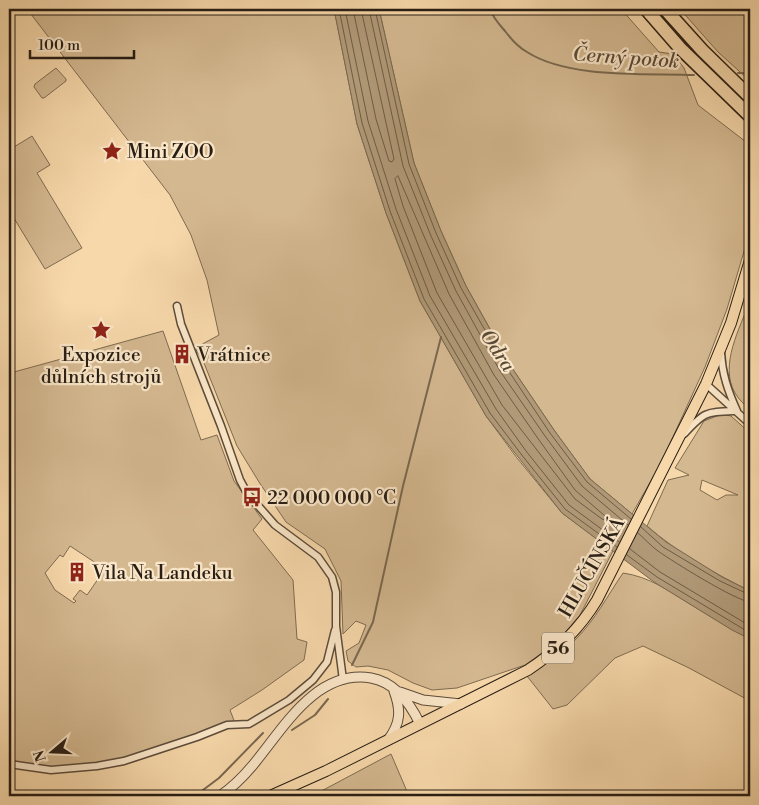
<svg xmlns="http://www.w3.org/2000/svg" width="759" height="805" font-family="'Libre Bodoni',serif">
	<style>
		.green { fill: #d4b890; stroke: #7e6b52; fill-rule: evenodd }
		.water { fill: #b19977; stroke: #7a684f }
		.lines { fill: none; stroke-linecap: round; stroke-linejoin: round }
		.shore { stroke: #6c5c46; stroke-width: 1 }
		.stream { stroke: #7a684f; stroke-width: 2 }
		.minor-casing { stroke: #5c4c3a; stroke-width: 9 }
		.tertiary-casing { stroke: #5c4c3a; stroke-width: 11 }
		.primary-casing { stroke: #281e14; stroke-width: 12 }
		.motorway-casing { stroke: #281e14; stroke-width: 15 }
		.minor { stroke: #fae6c8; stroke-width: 6 }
		.tertiary { stroke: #fae6c8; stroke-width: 9 }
		.primary { stroke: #f7d8aa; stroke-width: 10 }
		.motorway { stroke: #f7d8aa; stroke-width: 12 }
		.labels { text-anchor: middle; stroke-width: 4.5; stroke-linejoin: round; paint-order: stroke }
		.shield { fill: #fae6c8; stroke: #675a4a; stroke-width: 1 }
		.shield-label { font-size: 18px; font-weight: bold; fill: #281e14 }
		.poi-label { font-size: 19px; fill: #281e14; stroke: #fae6c8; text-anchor: start }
		.street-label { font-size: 19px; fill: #281e14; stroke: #fae6c8 }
		.water-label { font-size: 20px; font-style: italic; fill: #584937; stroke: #fae6c8 }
	</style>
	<rect width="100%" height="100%" fill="#f7d8aa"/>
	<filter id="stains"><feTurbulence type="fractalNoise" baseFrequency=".004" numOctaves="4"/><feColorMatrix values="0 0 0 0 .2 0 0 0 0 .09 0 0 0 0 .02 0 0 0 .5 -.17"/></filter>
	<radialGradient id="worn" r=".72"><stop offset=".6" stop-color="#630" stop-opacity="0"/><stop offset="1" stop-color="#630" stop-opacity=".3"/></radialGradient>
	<path class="green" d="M27 9H334L357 124 386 213 420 301 486 416 517 458 562 513 613 551 580 615 556 643 525 665 457 688 432 690 413 683 388 670 368 666 356 667 348 661 346 651 359 643 366 625 356 621 343 634 341 581 325 549 286 522 259 482 237 446 204 363 195 348 219 335 207 280 191 235 170 195Z
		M379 9H621L659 52 673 54 684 68 698 105 750 145V220L745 248 727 309 705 367 661 463 632 514 590 479 554 430 510 365 466 286 441 231 414 163Z
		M680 9H750V81L718 52Z
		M56 68 66 79V81L44 98H42L34 87 35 84Z
		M32 136 50 165 37 173 82 248 45 269 9 210V193L11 191 9 186V150Z
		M750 301V410C745 405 739 400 735 393 719 365 740 328 750 301Z
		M163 331 201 440 217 435 234 481 262 519 253 530 293 580 297 639 307 642 304 660 262 690 230 710 235 723C175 742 114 768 51 767 37 767 23 763 9 762V372H14ZM70 546 105 569 87 595 80 590 73 599 76 601 74 603 55 590 45 573 60 555 63 557Z
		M722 414 731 416 750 433V591C714 573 678 553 647 526L668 480 689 475 675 468 704 421ZM702 480 738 495H726L717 500 700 490Z
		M623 573C650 577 667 590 690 604 710 616 729 628 750 639V701L689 668 643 646 615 658 567 705 553 709 527 676C544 665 562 654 576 639 595 620 608 595 623 573Z
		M391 754 409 796H312Z"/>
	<path class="water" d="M334 9H379L414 163 441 231 466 286 510 365 554 430 590 479 666 542 722 577 750 591V639L732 630 654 582 562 513 486 416 420 301 386 213 357 124Z"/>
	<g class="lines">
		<path class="shore" d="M339 9 362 123 390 211 424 299 490 413 521 454 565 509 617 547
			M345 9 368 121 396 209 430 296 496 409 526 451 569 505 619 542
			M353 9 376 119 389 161 392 162 394 159 361 9
			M369 9 403 166 431 236 456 291 500 371 545 436 582 486 628 525
			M375 9 409 164 436 233 461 288 506 367 550 433 587 482 631 519
			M398 176 449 294 494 375 539 440 575 490 605 516V520L602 519 575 499 502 405 437 293 403 206 395 179Z
			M641 527 663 547 720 581 750 595
			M638 533C645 539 651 546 658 551 672 561 736 601 750 602
			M630 549 660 572 750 626
			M627 555 657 577 750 633"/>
		<path class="stream" d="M490 9C493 18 499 24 505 31 511 39 518 47 527 52 569 79 646 73 694 75
			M738 73H750
			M352 665 373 622 403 486 441 337
			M292 730 315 715 328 699
			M195 796 219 778 263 733"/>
		<defs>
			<path id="minor" d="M177 306 181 324 221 426 240 480 247 493 275 525 318 557 332 577 336 592V626L343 680
				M721 352C722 374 728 391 737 411
				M706 384 750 424
				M684 434C705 411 706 412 737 411
				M9 764 51 770 97 766 124 761 197 737 227 725 249 724 289 700 313 680 327 662 335 630"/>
			<path id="tertiary" d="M400 692 423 700 461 704
				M388 740C401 723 401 710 394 691
				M220 796C233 787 243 777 253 765 283 729 316 669 371 678 394 682 410 703 420 724"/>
			<path id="primary" d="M270 796 326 771 528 670C557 651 579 630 597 600L706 384 731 323 750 260"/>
			<path id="motorway" d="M646 9 680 48 750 116
				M665 9 702 50 750 97"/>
		</defs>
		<use href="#minor" class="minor-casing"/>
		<use href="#tertiary" class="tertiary-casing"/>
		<use href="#primary" class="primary-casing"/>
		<use href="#motorway" class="motorway-casing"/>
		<use href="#minor" class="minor"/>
		<use href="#tertiary" class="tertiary"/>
		<use href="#primary" class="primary"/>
		<use href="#motorway" class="motorway"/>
	</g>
	<defs>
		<symbol id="sight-bare" viewBox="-9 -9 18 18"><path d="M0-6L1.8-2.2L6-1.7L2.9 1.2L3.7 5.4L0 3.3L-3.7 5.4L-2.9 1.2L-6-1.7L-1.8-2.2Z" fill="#8f2418" stroke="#fae6c8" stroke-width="2.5" paint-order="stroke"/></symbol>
		<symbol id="building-bare" viewBox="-9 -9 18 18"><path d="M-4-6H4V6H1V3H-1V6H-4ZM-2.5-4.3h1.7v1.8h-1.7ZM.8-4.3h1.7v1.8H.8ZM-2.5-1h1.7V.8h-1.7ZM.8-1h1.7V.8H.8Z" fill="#8f2418" stroke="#fae6c8" stroke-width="2.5" paint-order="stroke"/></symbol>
		<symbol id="bus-bare" viewBox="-9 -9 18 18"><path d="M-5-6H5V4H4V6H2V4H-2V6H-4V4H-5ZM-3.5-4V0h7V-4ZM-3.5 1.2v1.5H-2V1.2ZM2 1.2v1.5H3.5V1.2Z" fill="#8f2418" stroke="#fae6c8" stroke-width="2.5" paint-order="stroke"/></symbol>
	</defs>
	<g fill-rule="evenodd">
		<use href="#sight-bare" x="98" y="137" width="28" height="28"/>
		<use href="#sight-bare" x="87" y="316" width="28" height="28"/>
		<use href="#building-bare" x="168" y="340" width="28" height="28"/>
		<use href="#bus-bare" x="238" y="483" width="28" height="28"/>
		<use href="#building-bare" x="63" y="558" width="28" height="28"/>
	</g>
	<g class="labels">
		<rect class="shield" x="542" y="632.5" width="32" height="31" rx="4"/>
		<g class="shield-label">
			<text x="558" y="654">56</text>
		</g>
		<g class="poi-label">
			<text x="127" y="158">Mini ZOO</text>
			<text x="101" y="361" text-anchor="middle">Expozice<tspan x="101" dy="22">důlních strojů</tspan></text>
			<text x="197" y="361">Vrátnice</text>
			<text x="267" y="504">22 000 000 °C</text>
			<text x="92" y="579">Vila Na Landeku</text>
		</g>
		<g class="street-label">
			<text transform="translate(591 567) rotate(-60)" y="7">HLUČÍNSKÁ</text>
		</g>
		<g class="water-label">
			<text transform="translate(626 57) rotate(4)" y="7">Černý potok</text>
			<text transform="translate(498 350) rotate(56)" y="7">Odra</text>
		</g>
	</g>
	<rect width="759" height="805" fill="none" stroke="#f7d8aa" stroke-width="30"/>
	<rect x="10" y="10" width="739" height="785" fill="none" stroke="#281e14" stroke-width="2.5"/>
	<rect x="15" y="15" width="729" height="775" fill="none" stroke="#281e14"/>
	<g transform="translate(52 752) rotate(251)" stroke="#fae6c8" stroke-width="4" paint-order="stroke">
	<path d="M0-4L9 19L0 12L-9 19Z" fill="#281e14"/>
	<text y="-8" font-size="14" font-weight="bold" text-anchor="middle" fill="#281e14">N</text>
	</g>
	<path d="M30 50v8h104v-8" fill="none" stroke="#281e14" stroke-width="2.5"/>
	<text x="38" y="50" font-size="15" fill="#281e14" stroke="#fae6c8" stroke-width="4" paint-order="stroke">100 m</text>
	<rect width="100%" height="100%" filter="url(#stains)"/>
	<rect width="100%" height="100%" fill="url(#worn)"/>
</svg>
